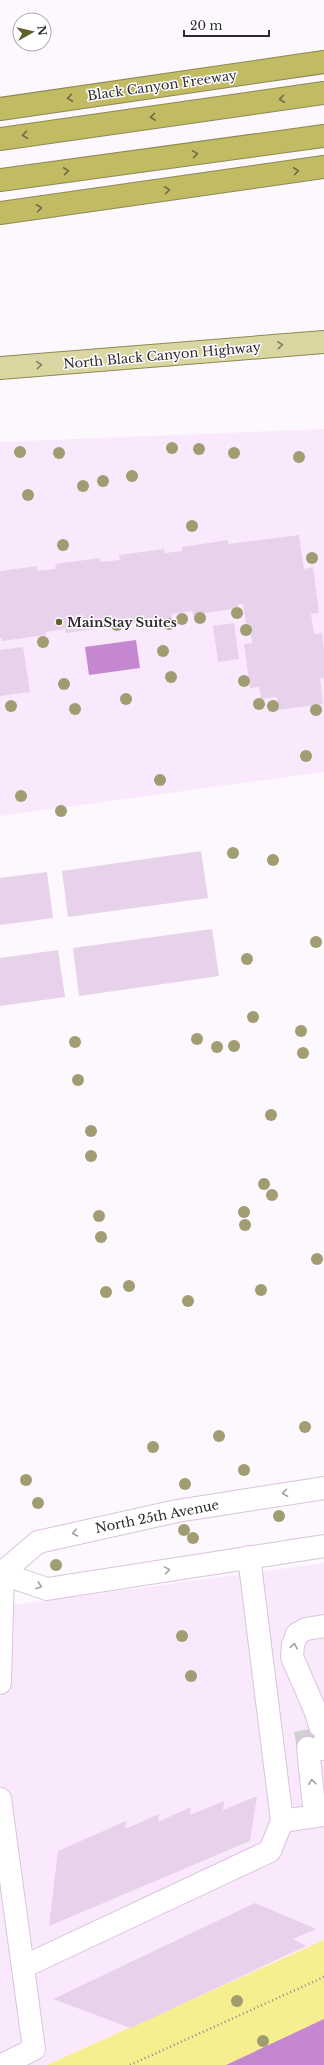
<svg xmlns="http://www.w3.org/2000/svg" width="324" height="2065" font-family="'Libre Baskerville',serif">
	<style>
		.built { fill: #fae9fd }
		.green { fill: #f6ef90 }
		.water { fill: #c487d0 }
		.building { fill: #e7d1eb }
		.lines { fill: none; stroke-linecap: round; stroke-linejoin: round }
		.minor-tunnel { stroke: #d3ced4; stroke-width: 22; stroke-dasharray: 22 11; stroke-linecap: butt }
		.minor-casing { stroke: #d9c3dd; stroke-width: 24 }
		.major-casing { stroke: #8e8852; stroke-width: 24 }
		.highway-casing { stroke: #8e8852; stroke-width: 24 }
		.path { stroke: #8f8890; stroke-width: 2.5; stroke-dasharray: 1 3; stroke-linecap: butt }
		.minor { stroke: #fff; stroke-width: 22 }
		.major { stroke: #dad6a2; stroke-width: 22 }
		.highway { stroke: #c1bb64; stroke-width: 22 }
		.tree { fill: #a19c72 }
		.oneway { stroke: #716a48 }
		.oneway2 { stroke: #857f6a }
		.oneway3 { stroke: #a29ea3 }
		.poi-dot { fill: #64602d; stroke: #fff; stroke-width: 1.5 }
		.labels { text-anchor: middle; stroke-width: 3; stroke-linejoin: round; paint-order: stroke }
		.street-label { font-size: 13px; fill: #302832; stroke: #fff }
		.poi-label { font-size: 13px; font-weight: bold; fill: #302832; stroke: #fff; text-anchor: start }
	</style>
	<rect width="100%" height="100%" fill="#fcf8fd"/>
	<path class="built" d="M324 429V772L0 816V442Z
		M324 1563V1940L47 2065H0V1607Z"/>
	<path class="green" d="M324 1940V2065H47Z"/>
	<path class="water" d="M136 640 140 668 89 675 85 647Z
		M324 2019V2065H226Z"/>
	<path class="building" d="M299 535 304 569 313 567 319 613 311 614 314 634 322 633 324 650V678L320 679 323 704 278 710 277 697 261 699 259 687 250 688 244 644 252 643 249 623 246 624 243 604H238V608L193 615 192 611 171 614 172 618 128 624V620L109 623V627L66 633 65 629 46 632V635L2 641V638H0V571L37 566V571L56 569 55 564 100 558 101 562 120 560 119 555 164 549 165 553 182 551V547L228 540V544Z
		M234 623 239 659 218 662 213 626Z
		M23 647 30 692 0 696V650Z
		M201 851 208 898 68 917 62 871Z
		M47 872 53 918 0 925V878Z
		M212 929 219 976 79 996 73 948Z
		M58 950 65 997 0 1006V958Z
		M257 1796 250 1841 49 1926 58 1851 126 1821 125 1829 159 1814 158 1822 191 1807 190 1815 224 1801 223 1810Z
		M255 1903 316 1929 293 1939 306 1946 131 2028 53 1999Z"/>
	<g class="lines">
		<path class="minor-tunnel" d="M305 1730 308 1748"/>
		<defs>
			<path id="minor" d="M249 1557 282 1821
				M3 1572 38 1542 177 1511 324 1488
				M0 1573 47 1589 324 1546
				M0 1683 3 1572
				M320 1726 316 1712 292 1657 293 1645 297 1634 306 1629 324 1626
				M323 1744 324 1749
				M308 1748 315 1816
				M0 1799 34 2049 2 2065
				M23 1967 270 1851 282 1821 324 1815"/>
			<path id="major" d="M0 368 324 342"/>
			<path id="highway" d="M0 109 324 62
				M0 139 324 93
				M0 180 324 136
				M0 213 324 167"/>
		</defs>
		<use href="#minor" class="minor-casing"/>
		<use href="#major" class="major-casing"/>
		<use href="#highway" class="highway-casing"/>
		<path class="path" d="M130 2065 324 1977"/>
		<use href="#minor" class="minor"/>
		<use href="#major" class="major"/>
		<use href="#highway" class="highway"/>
	</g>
	<g class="tree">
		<circle cx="172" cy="448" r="6"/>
		<circle cx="199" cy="449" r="6"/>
		<circle cx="20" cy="452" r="6"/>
		<circle cx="59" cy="453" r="6"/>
		<circle cx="234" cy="453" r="6"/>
		<circle cx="299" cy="457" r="6"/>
		<circle cx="132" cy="476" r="6"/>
		<circle cx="103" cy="481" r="6"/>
		<circle cx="83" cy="486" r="6"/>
		<circle cx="28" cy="495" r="6"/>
		<circle cx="192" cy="526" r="6"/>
		<circle cx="63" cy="545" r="6"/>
		<circle cx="312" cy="558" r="6"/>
		<circle cx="237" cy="613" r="6"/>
		<circle cx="200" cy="618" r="6"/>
		<circle cx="182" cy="619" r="6"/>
		<circle cx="169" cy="624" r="6"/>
		<circle cx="117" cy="625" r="6"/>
		<circle cx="246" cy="630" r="6"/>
		<circle cx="43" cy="642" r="6"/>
		<circle cx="163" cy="651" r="6"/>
		<circle cx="171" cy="677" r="6"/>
		<circle cx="244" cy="681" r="6"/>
		<circle cx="64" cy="684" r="6"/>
		<circle cx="126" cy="699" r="6"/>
		<circle cx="259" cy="704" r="6"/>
		<circle cx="11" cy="706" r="6"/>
		<circle cx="273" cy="706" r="6"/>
		<circle cx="75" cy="709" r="6"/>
		<circle cx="316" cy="710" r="6"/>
		<circle cx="306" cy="756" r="6"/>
		<circle cx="160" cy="780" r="6"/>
		<circle cx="21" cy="796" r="6"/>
		<circle cx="61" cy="811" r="6"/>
		<circle cx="233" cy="853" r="6"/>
		<circle cx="273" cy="860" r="6"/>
		<circle cx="316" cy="942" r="6"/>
		<circle cx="247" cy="959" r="6"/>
		<circle cx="253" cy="1017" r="6"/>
		<circle cx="301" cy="1031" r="6"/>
		<circle cx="197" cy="1039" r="6"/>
		<circle cx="75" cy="1042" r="6"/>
		<circle cx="234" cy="1046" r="6"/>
		<circle cx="217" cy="1047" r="6"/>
		<circle cx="303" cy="1053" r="6"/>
		<circle cx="78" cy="1080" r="6"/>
		<circle cx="271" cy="1115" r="6"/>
		<circle cx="91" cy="1131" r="6"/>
		<circle cx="91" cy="1156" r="6"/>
		<circle cx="264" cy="1184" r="6"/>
		<circle cx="272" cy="1195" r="6"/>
		<circle cx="244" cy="1212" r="6"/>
		<circle cx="99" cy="1216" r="6"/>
		<circle cx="245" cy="1225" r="6"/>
		<circle cx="101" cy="1237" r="6"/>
		<circle cx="317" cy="1259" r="6"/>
		<circle cx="129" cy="1286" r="6"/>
		<circle cx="261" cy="1290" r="6"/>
		<circle cx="106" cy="1292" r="6"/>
		<circle cx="188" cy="1301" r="6"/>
		<circle cx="305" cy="1427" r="6"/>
		<circle cx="219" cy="1436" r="6"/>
		<circle cx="153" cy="1447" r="6"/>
		<circle cx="244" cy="1470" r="6"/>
		<circle cx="26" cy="1480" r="6"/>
		<circle cx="185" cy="1484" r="6"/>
		<circle cx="38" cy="1503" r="6"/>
		<circle cx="279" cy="1516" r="6"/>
		<circle cx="184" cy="1530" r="6"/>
		<circle cx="193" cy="1538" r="6"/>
		<circle cx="56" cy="1565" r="6"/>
		<circle cx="182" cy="1636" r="6"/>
		<circle cx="191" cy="1676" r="6"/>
		<circle cx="237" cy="2001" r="6"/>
		<circle cx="263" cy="2041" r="6"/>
	</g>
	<defs><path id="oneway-chevron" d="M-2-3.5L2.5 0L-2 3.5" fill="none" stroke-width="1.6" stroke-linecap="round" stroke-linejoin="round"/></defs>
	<g class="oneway">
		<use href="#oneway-chevron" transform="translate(70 98) rotate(172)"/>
		<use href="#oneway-chevron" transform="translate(282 99) rotate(172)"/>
		<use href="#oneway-chevron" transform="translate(153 117) rotate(172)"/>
		<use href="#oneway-chevron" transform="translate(25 135) rotate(172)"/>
		<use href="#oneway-chevron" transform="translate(195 154) rotate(-8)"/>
		<use href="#oneway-chevron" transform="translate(66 171) rotate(-8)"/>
		<use href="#oneway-chevron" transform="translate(296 171) rotate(-8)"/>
		<use href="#oneway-chevron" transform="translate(167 190) rotate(-8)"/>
		<use href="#oneway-chevron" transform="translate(39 208) rotate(-8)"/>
	</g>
	<g class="oneway2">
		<use href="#oneway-chevron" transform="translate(280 345) rotate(-5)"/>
		<use href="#oneway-chevron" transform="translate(39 365) rotate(-5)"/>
	</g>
	<g class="oneway3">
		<use href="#oneway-chevron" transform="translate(285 1493) rotate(172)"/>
		<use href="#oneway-chevron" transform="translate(75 1533) rotate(167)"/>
		<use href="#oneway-chevron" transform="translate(167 1570) rotate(-9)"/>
		<use href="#oneway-chevron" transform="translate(39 1586) rotate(20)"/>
		<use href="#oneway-chevron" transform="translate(294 1646) rotate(-79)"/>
		<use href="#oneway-chevron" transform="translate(312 1782) rotate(-96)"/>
	</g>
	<circle class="poi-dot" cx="59" cy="622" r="4"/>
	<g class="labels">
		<g class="street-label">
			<text transform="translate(162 85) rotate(-8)" y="5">Black Canyon Freeway</text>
			<text transform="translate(162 355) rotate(-5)" y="5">North Black Canyon Highway</text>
			<text transform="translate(157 1516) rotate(-11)" y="5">North 25th Avenue</text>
		</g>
		<g class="poi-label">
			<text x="67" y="627">MainStay Suites</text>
		</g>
	</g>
	<g transform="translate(32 32) rotate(82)"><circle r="19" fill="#ffffff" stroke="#aca9ad"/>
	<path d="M0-3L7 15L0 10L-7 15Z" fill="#64602d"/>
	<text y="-6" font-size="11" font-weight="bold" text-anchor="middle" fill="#302832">N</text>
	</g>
	<path d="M184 30v6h85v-6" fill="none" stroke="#302832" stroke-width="2"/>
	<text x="190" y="30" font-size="12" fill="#302832" stroke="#ffffff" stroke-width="3" paint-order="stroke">20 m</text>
</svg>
